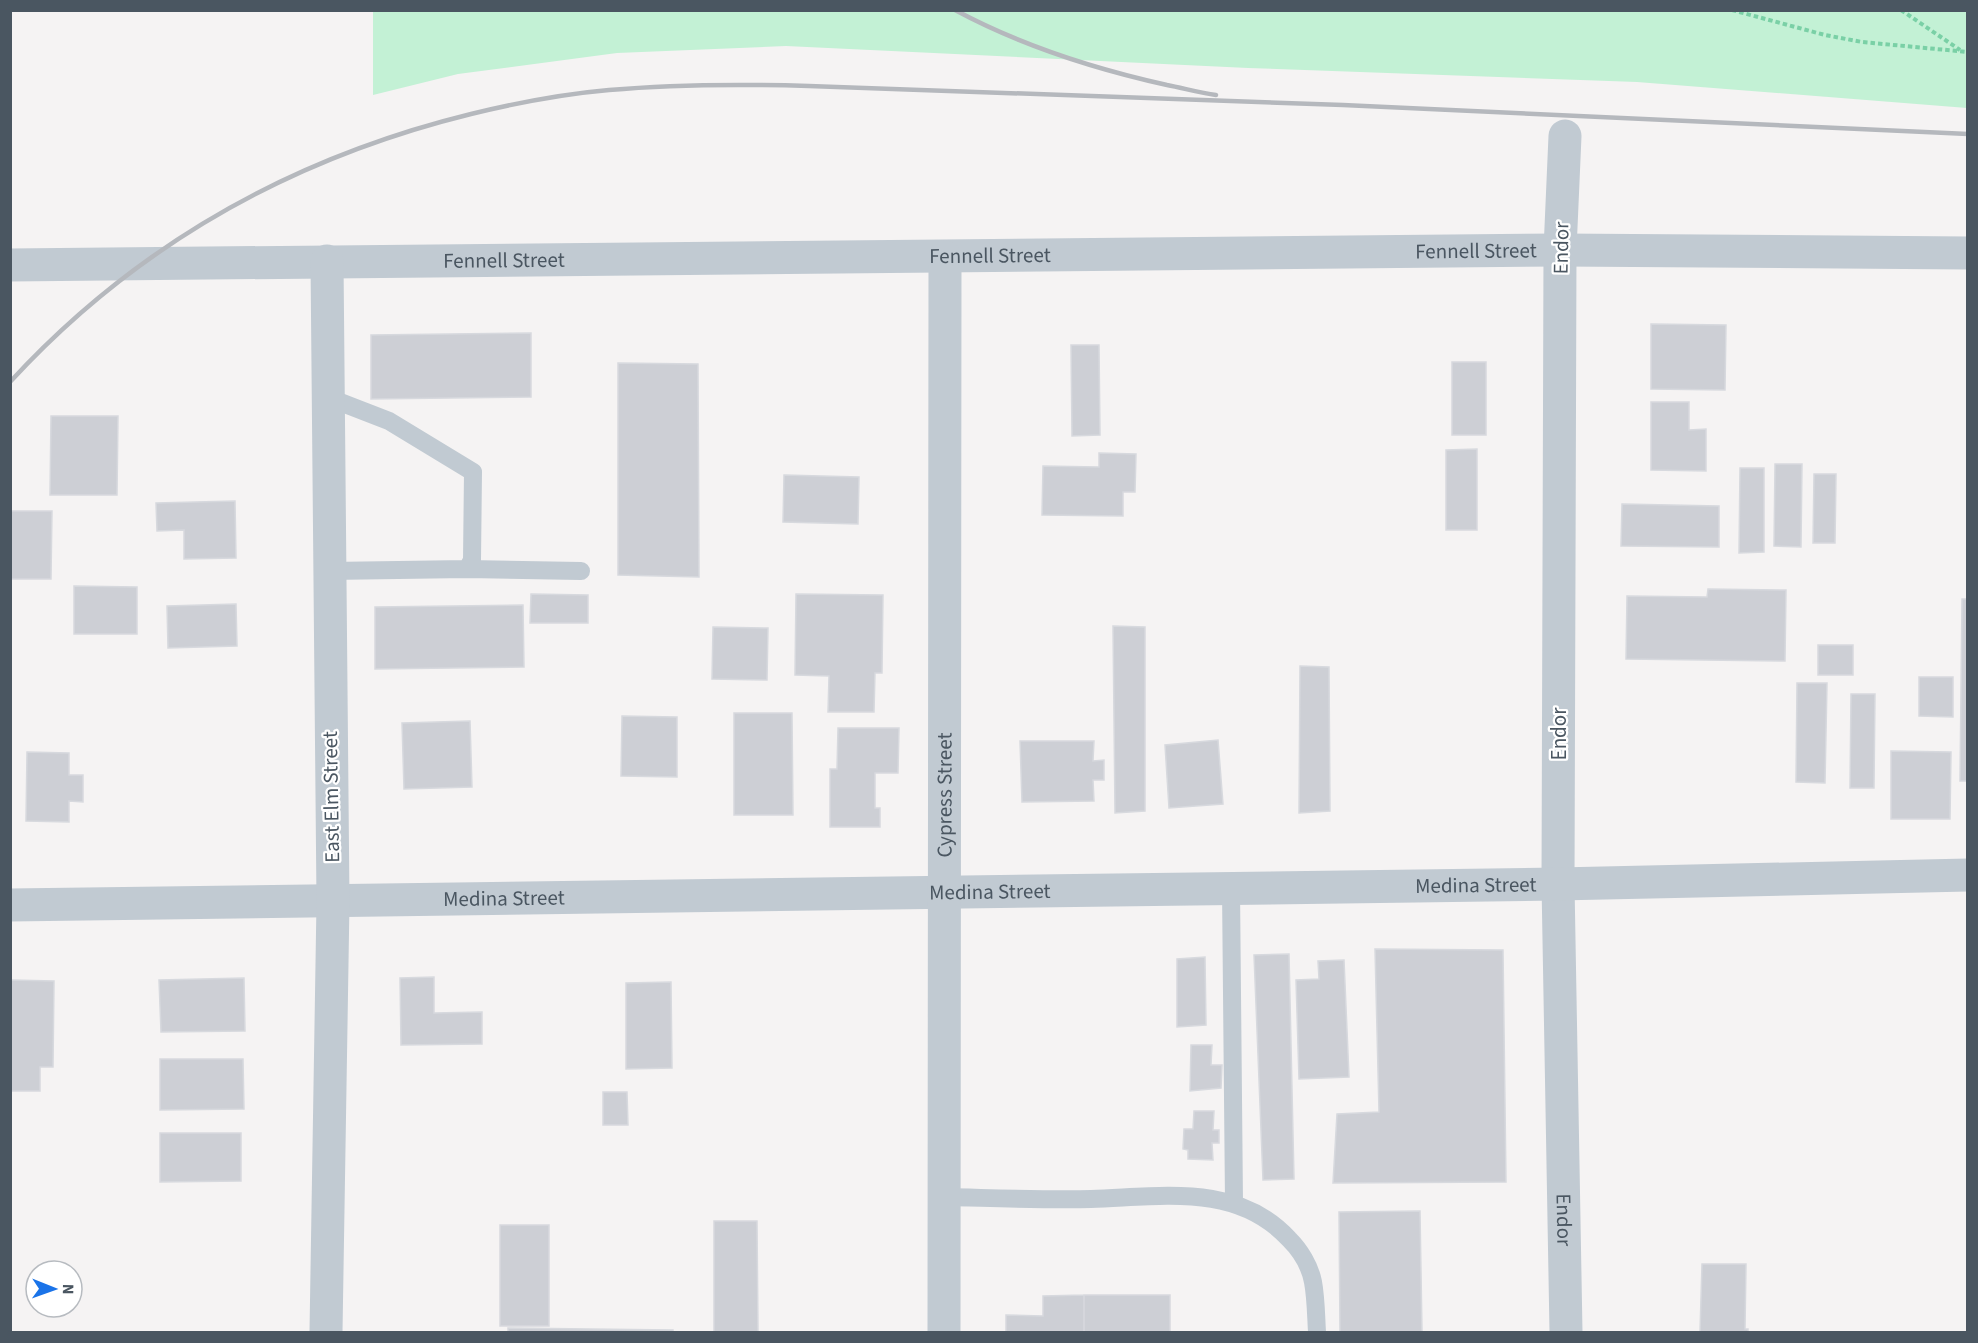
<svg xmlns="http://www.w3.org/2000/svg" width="1978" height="1343" font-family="'Source Sans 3',sans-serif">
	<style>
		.green { fill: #c3f1d5 }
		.building { fill: #cdcfd5; stroke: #d7d9de; stroke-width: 1.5 }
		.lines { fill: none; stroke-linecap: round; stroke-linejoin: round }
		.path { stroke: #7ad0a6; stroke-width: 4; stroke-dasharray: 4.5 3; stroke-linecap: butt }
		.lane { stroke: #c1cad2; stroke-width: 18 }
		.street { stroke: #c1cad2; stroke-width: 33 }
		.rail { stroke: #b5b8bd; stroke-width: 4.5 }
		.labels { text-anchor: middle; stroke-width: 4.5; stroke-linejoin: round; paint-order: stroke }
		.street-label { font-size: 21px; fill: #4a5661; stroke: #fff }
	</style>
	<rect width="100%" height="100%" fill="#f5f3f3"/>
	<path class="green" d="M373 11H1967V108L1637 82 1248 68 786 46 617 53 458 74 373 95Z"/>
	<path class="building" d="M1651 324 1726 325 1725 390 1651 389Z
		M531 333V397L371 399V335Z
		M1071 345H1099L1100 435 1072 436Z
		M1452 362H1486V435H1452Z
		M618 363 698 364 699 577 618 575Z
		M1651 402H1689V430L1706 429V471L1651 470Z
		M51 416H118L117 495H50Z
		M1477 449V530H1446V450Z
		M1099 453 1136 454 1135 492H1123V516L1042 515 1043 466 1099 467Z
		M1775 464H1802L1801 547 1774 546Z
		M1740 468H1764V552L1739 553Z
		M1814 474H1836L1835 543H1813Z
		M784 475 859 477 858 524 783 522Z
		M235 501 236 558 184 559V530L157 531 156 503Z
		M1622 504 1719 506V547L1621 546Z
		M10 511H52L51 579H10Z
		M74 586 137 587V634H74Z
		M1708 589 1786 590 1785 661 1626 659 1627 596 1707 597Z
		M531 594 588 595V623H530Z
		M796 594 883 595 882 673H875L874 712H828L829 676 795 675Z
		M1962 599H1968V781H1960Z
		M236 604 237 646 168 648 167 606Z
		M523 605 524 667 375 669V607Z
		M1113 626 1145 627V811L1115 813Z
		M713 627 768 628 767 680 712 679Z
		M1818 645H1853V675H1818Z
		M1300 666 1329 667 1330 811 1299 813Z
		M1919 677H1953V717L1919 716Z
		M1797 683H1827L1825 783 1796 782Z
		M1851 694H1875L1874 788H1850Z
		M734 713H792L793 815H734Z
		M622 716 677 717V777L621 776Z
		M470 721 472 787 404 789 402 723Z
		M838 728H899L898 773H875V808H880V827H830V769H837Z
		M1218 740 1223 804 1169 808 1165 745Z
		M1020 741H1094L1093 761 1104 760V780H1093L1094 801 1022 802Z
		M1891 751 1951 752 1950 819H1891Z
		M27 752 69 753V775H83V802L69 801V822L26 821Z
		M1375 949 1503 950 1506 1182 1333 1183 1337 1114 1379 1112Z
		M1289 954 1294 1179 1263 1180 1254 955Z
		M1205 957 1206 1025 1177 1027V959Z
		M1344 960 1349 1077 1299 1079 1296 980 1319 979 1318 961Z
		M434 977V1013L482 1012V1044L401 1045 400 978Z
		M244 978 245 1031 161 1032 159 980Z
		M11 980 54 981 53 1067H40V1091H10Z
		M671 982 672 1068 626 1069V983Z
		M1191 1045H1212L1211 1065H1222L1221 1088 1190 1091Z
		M160 1059H243L244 1109 160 1110Z
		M603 1092H627L628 1125H603Z
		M1194 1111H1214L1213 1130H1219V1143H1212L1213 1160 1188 1159V1150L1183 1149 1184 1129H1193Z
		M160 1133H241V1181L160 1182Z
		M1420 1211 1422 1332H1340L1339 1212Z
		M714 1221H757L758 1332H714Z
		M500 1225H549V1326H500Z
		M1702 1264H1746L1745 1329H1748V1332H1700Z
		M1084 1295V1332H1006V1315L1043 1316V1296Z
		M1084 1295H1170V1332H1084Z
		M508 1328 673 1330V1332H508Z"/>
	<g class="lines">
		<path class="path" d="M1732 10 1825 35 1862 42 1968 52
			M1901 10 1960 50"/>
		<path class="lane" d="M327 397 389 421 473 472 472 560 467 569 329 571
			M467 569 581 571
			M1231 888 1234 1202
			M944 1197C993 1198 1042 1200 1091 1199 1160 1197 1237 1182 1289 1239 1300 1250 1310 1266 1313 1282 1316 1298 1316 1316 1317 1332"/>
		<g class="street">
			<path id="s1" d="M1565 136 1560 250 1558 884 1566 1332"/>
			<path id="s2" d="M10 265 1560 250 1968 253"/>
			<path id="s3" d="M10 905 1558 884 1968 875"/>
			<path d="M326 1332 333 902 327 261"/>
			<path id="s4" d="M944 1332 945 257"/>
		</g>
		<path class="rail" d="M955 10C1020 45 1095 69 1167 85 1183 88 1200 93 1216 95
			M10 382C136 245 292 158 471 114 516 103 563 94 609 90 676 84 742 84 809 86L1343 105 1968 134"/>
	</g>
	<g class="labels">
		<g class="street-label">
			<text transform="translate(1561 248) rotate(-89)" y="7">Endor</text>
			<text dy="7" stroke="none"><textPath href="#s2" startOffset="1466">Fennell Street</textPath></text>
			<text dy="7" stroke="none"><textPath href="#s2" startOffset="980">Fennell Street</textPath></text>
			<text dy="7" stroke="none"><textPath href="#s2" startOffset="494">Fennell Street</textPath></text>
			<text transform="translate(1559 734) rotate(-90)" y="7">Endor</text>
			<text dy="7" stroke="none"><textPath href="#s4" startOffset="537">Cypress Street</textPath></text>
			<text transform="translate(331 797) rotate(-91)" y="7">East Elm Street</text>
			<text dy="7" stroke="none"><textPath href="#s3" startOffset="1466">Medina Street</textPath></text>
			<text dy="7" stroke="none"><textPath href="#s3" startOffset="980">Medina Street</textPath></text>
			<text dy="7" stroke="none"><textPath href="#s3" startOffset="494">Medina Street</textPath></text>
			<text dy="7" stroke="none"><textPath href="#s1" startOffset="1084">Endor</textPath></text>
		</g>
	</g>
	<rect width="1978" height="1343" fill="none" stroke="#4a5661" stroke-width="24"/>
	<g transform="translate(54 1289) rotate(91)"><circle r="28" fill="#ffffff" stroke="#b7bbc0" stroke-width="1.5"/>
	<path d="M0-4.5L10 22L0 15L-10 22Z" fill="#1a73e8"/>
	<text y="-9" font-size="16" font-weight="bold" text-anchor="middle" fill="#4a5661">N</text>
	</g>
</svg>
